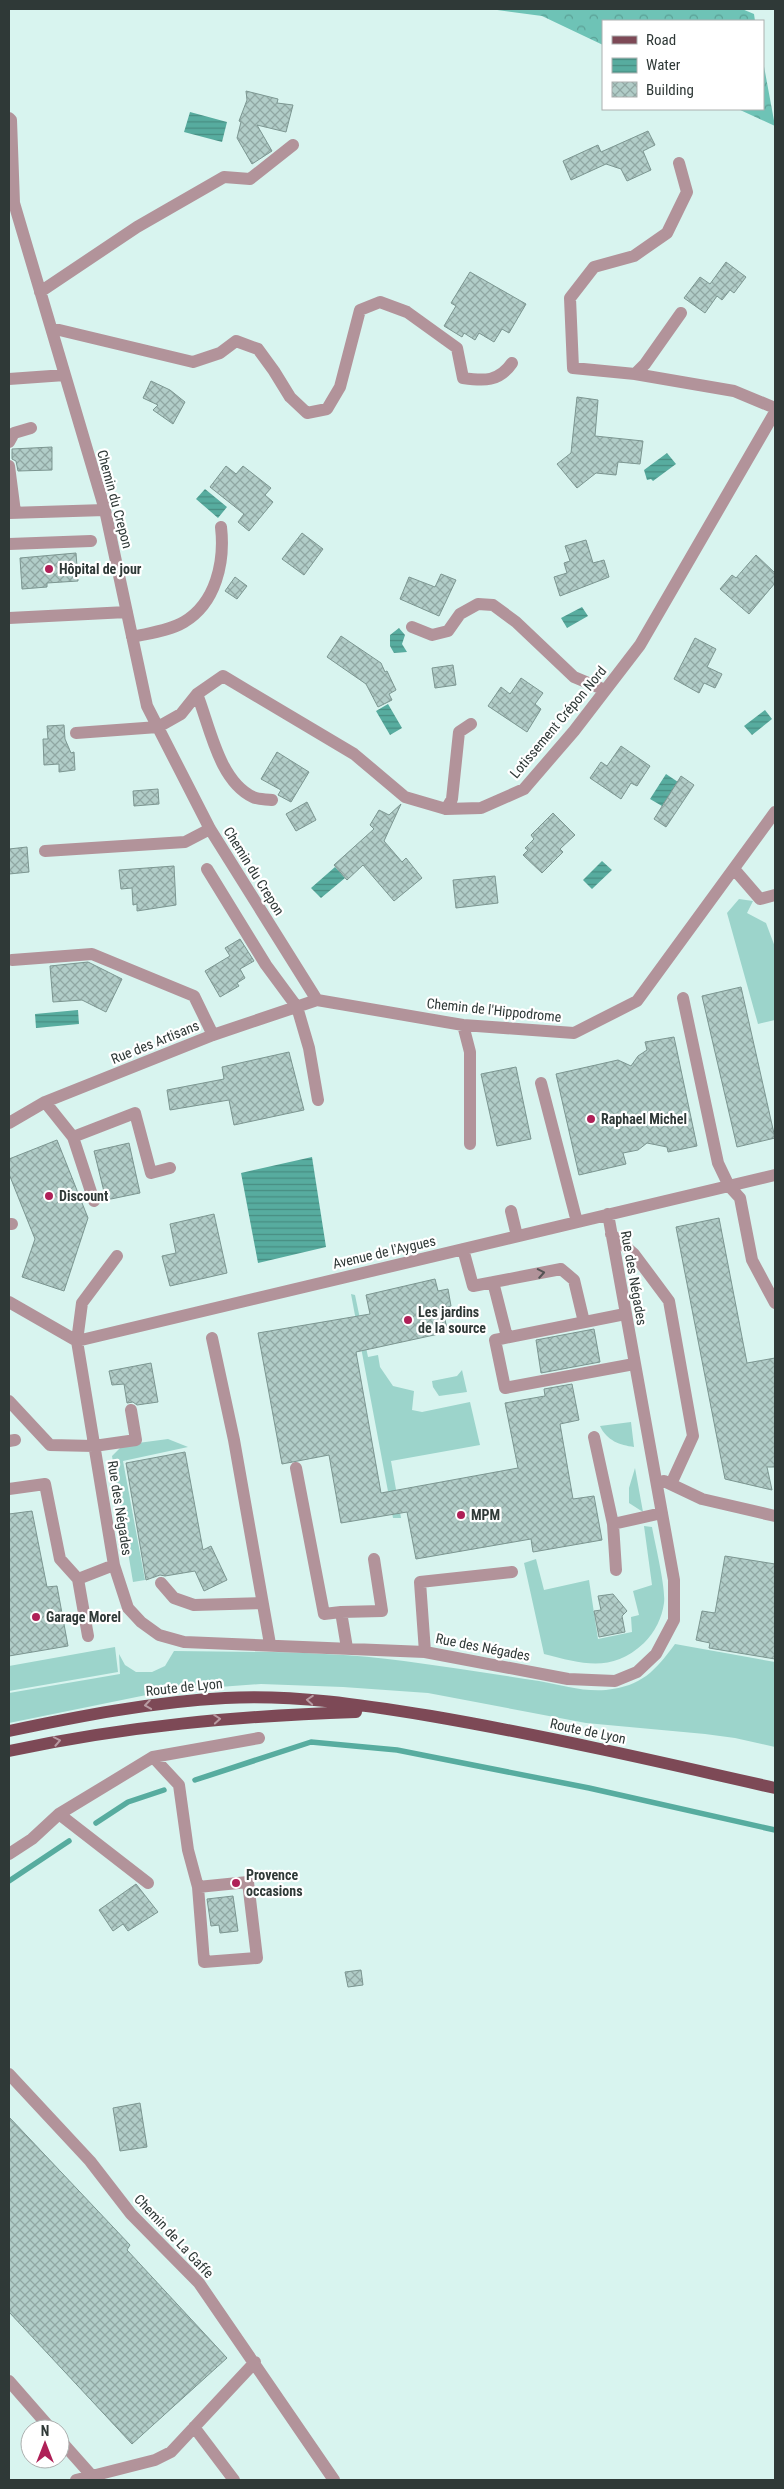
<svg xmlns="http://www.w3.org/2000/svg" width="784" height="2489" font-family="'Roboto Condensed',sans-serif">
	<style>
		.grass { fill: #9cd4cb }
		.forest { fill: url(#forest-crowns) }
		.water { fill: url(#water-rules) }
		.lines { fill: none; stroke-linecap: round; stroke-linejoin: round }
		.stream { stroke: #57ac9f; stroke-width: 5.5 }
		.building { fill: url(#building-cross-hatch); stroke: #7c9691 }
		.minor { stroke: #b2939a; stroke-width: 12 }
		.major { stroke: #7d4956; stroke-width: 12 }
		.oneway { stroke: #565455 }
		.oneway2 { stroke: #b89ba2 }
		.poi-dot { fill: #af2057; stroke: #fff; stroke-width: 2 }
		.labels { text-anchor: middle; stroke-width: 4.5; stroke-linejoin: round; paint-order: stroke }
		.street-label { font-size: 14px; fill: #2f3937; stroke: #fff }
		.poi-label { font-size: 14px; font-weight: bold; fill: #2f3937; stroke: #fff; text-anchor: start }
	</style>
	<defs>
		<pattern id="forest-crowns" width="20" height="18" patternUnits="userSpaceOnUse" patternTransform="scale(1.25)"><rect width="20" height="18" fill="#6ec3b6"/><path d="M2 6a3 3 0 1 1 6 0M12 15a3 3 0 1 1 6 0" fill="none" stroke="#5b9f95"/></pattern>
		<pattern id="water-rules" width="6" height="5" patternUnits="userSpaceOnUse" patternTransform="scale(1.25)"><rect width="6" height="5" fill="#57ac9f"/><path d="M0 2.5h6" fill="none" stroke="#488d82"/></pattern>
		<pattern id="building-cross-hatch" width="8" height="8" patternUnits="userSpaceOnUse" patternTransform="scale(1.25)"><rect width="8" height="8" fill="#b1cdc8"/><path d="M0 0l8 8M0 8l8-8" fill="none" stroke="#90a7a3"/></pattern>
	</defs>
	<rect width="100%" height="100%" fill="#d8f4ef"/>
	<path class="grass" d="M739 899 753 901 747 913 766 923 775 947V1020L758 1024 727 913Z
		M351 1294 355 1295 368 1357 378 1355 380 1367 393 1386 414 1391 412 1410 422 1412 470 1402 480 1445 391 1461 401 1518H393Z
		M462 1370 467 1392 439 1396 433 1387 432 1381 457 1376Z
		M631 1422 634 1447C620 1445 607 1441 600 1426Z
		M168 1439 188 1447 123 1461 145 1580 133 1582 112 1456 123 1445Z
		M635 1468 643 1512 629 1503V1488Z
		M644 1526 652 1527C655 1544 666 1588 664 1603 662 1618 655 1632 644 1643 612 1673 583 1664 544 1654L524 1563 536 1559 544 1590 589 1580 598 1639 632 1632 631 1617 639 1615 633 1591 652 1585Z
		M675 1644 775 1662V1747L735 1738 705 1734 586 1723 428 1693 343 1687 261 1684 166 1691 9 1723V1693L120 1674 119 1654 125 1665 136 1672H152L165 1666 174 1651C251 1652 328 1651 404 1661 449 1667 494 1674 539 1681 562 1685 583 1692 606 1690 642 1686 655 1671 675 1644Z
		M115 1647 118 1672 9 1691V1666Z"/>
	<path class="forest" d="M490 9H742L754 14 755 21H603V45L542 16Z
		M763 61 775 126 738 109H763Z"/>
	<path class="water" d="M190 112 227 122 222 142 184 132Z
		M667 453 676 464 653 481 651 479 647 480 644 470Z
		M205 489 227 507 218 518 196 499Z
		M582 607 588 616 567 628 561 618Z
		M399 628 405 635 402 644 407 652 394 653 390 646V635Z
		M388 704 402 728 390 735 376 711Z
		M765 710 772 719 752 735 744 726Z
		M666 774 678 782 662 806 650 799Z
		M602 861 612 870 592 889 583 880Z
		M335 867 345 878 321 898 311 888Z
		M78 1010 79 1024 36 1028 35 1014Z
		M312 1157 326 1247 258 1263 241 1173Z"/>
	<g class="lines">
		<path class="stream" d="M195 1780 311 1742 397 1750 589 1788 775 1830
			M96 1823 128 1802 164 1790
			M9 1881 69 1841"/>
	</g>
	<path class="building" d="M246 91 278 99 277 103 293 105 286 132 257 125 272 151 252 164 237 138 241 122 239 121 247 100Z
		M648 131 655 145 643 151 651 170 627 181 621 169 606 164 571 180 563 161 598 145 601 152Z
		M726 262 746 277 734 293 730 290 722 300 717 296 705 313 684 298 700 277 710 284Z
		M470 272 526 304 509 333 502 329 494 342 479 333 475 340 464 333 462 337 444 326 456 306 451 303Z
		M151 381 170 390 185 402 173 424 153 410 158 405 143 398Z
		M577 397 598 400 595 436 643 441 640 464 618 462 616 475 596 473 577 488 557 464 571 453Z
		M52 447V470L18 471 16 461 12 459V449Z
		M226 466 236 474 243 466 271 488 265 495 273 502 249 531 238 522 244 514 210 487Z
		M302 533 323 549 304 575 282 559Z
		M586 540 593 563 604 560 609 577 560 596 554 577 567 573 564 563 570 561 565 546Z
		M76 553 78 581 47 583V587L22 589 20 558Z
		M756 555 775 573V583L749 614 720 589 732 575 736 578Z
		M441 574 456 580 439 616 400 599 409 577 435 587Z
		M235 577 247 586 237 599 225 591Z
		M341 636 381 663 385 672 387 671 396 690 389 694 392 700 378 707 366 684 327 657Z
		M695 638 716 649 707 667 722 674 715 688 704 683 699 693 674 679Z
		M453 665 456 685 435 688 432 668Z
		M521 678 543 693 535 704 541 709 527 732 488 706 501 687 510 694Z
		M64 725 65 739 71 753 74 752 75 770 59 772V764L44 765 43 739H48L47 726Z
		M621 746 650 766 637 786 631 783 621 799 590 778 601 762 607 766Z
		M277 752 309 772 291 802 278 795 281 790 261 779Z
		M681 776 694 785 666 827 654 819Z
		M158 789 159 804 134 806 133 791Z
		M307 802 316 820 296 831 286 814Z
		M401 804 384 841 402 862 406 858 422 878 394 901 363 865 347 880 334 865 374 829 370 825 379 810 389 815Z
		M553 813 575 835 560 849 563 852 542 873 523 855 528 850 525 848 534 839 531 835Z
		M27 847 29 872 9 874V849Z
		M174 866 176 905 137 911V904L133 905 132 888 121 889 119 870Z
		M495 876 498 903 456 908 453 880Z
		M240 939 254 961 240 969 245 978 237 983 239 986 220 997 205 971 230 956 225 948Z
		M88 962 122 979 106 1012 82 1000 53 1002 50 966Z
		M741 987 775 1138 737 1147 702 996Z
		M674 1037 697 1146 668 1152 667 1147 647 1143 638 1150 623 1153 626 1164 579 1175 556 1074 618 1060 631 1066 638 1056 647 1050 645 1042Z
		M289 1052 304 1110 234 1125 229 1100 170 1110 167 1090 224 1079 222 1067Z
		M516 1067 531 1139 497 1146 481 1074Z
		M57 1140 88 1218 64 1291 22 1277 35 1239 9 1174V1159Z
		M129 1143 140 1193 106 1200 94 1151Z
		M214 1214 227 1273 170 1286 162 1256 176 1253 170 1224Z
		M719 1218 747 1363 775 1358V1467H767L772 1490 725 1479 676 1227Z
		M435 1279 438 1291 448 1289 451 1306 442 1308 448 1332 356 1352 381 1493 518 1468 505 1403 545 1396 544 1389 572 1384 579 1420 560 1424 573 1499 594 1496 602 1540 533 1552 531 1539 416 1559 407 1512 341 1523 329 1455 282 1464 258 1333 370 1314 366 1295Z
		M594 1329 600 1362 541 1373 536 1340Z
		M151 1363 158 1402 137 1405 133 1402 127 1403 124 1384 112 1385 109 1371Z
		M185 1452 203 1550 211 1546 227 1580 204 1591 195 1571 165 1576 160 1575 146 1580 126 1463Z
		M32 1511 47 1587 57 1586 68 1646 9 1656V1514Z
		M725 1556 775 1564V1659L709 1648 710 1643 696 1640 702 1611 715 1613Z
		M613 1594 627 1611 622 1616 625 1632 599 1637 594 1611 601 1610 598 1596Z
		M136 1884 158 1912 128 1931 123 1924 113 1931 99 1910Z
		M233 1896 238 1931 220 1933 219 1925 211 1926 207 1899Z
		M361 1970 363 1985 348 1987 345 1972Z
		M140 2103 147 2147 120 2151 113 2108Z
		M9 2117 130 2245 127 2250 227 2358 132 2444 9 2312Z"/>
	<g class="lines">
		<path class="minor" d="M9 118 11 120 14 203 105 510 147 706 210 829 317 1000
			M679 163 687 192 667 233 634 256 594 267 570 298 573 368 635 374 734 391 775 408
			M40 292 137 227 224 177 250 179 293 145
			M51 328 193 362 220 353 236 341 258 349 274 371 290 397 307 413 327 409 340 387 360 310 380 302 407 312 457 348 463 378C484 381 499 382 512 363
			M635 374 645 364 681 313
			M9 379 65 375
			M9 442 14 433 31 428
			M9 466 15 512
			M9 513 105 510
			M9 544 91 541
			M9 618 127 612
			M412 627 432 635 448 631 460 614 478 604 493 605 516 622 574 677 605 690
			M132 637C149 633 169 631 184 622 216 603 225 562 221 527
			M197 694C210 727 219 781 253 797 258 800 266 799 272 800
			M76 733 158 727 181 714 197 694 223 676 354 754 405 797 446 809 481 808 524 789 574 731 640 645 775 412
			M446 809 452 799 459 732 471 724
			M45 851 185 842 210 829
			M207 869 266 965 297 1007 309 1048 318 1100
			M734 869 760 899 775 895
			M12 960 92 954 194 996 213 1035
			M683 998 718 1163 729 1186 740 1198 752 1260 775 1303
			M463 1025 470 1052V1144
			M541 1083 577 1222
			M45 1102 73 1137 135 1113 151 1173 170 1168
			M9 1123 45 1102 213 1035 317 1000 463 1025 574 1033 637 1001 775 812
			M73 1137 94 1201
			M511 1211 517 1236
			M9 1224H12
			M611 1234 634 1254 669 1301 693 1436 671 1484
			M463 1249 473 1286 561 1269 574 1280 584 1322
			M117 1256 82 1303 77 1341 114 1565 128 1608 141 1622 159 1635 184 1642 425 1652 568 1679 615 1681 637 1672 656 1654 674 1620V1580L608 1214
			M493 1282 507 1337
			M9 1302 77 1341 775 1175
			M625 1314 495 1340 505 1388 634 1364
			M212 1338 234 1440 270 1644
			M9 1401 50 1445 94 1446 136 1440 131 1410
			M594 1437 613 1524
			M9 1441 15 1440
			M296 1468 324 1614 341 1612 347 1648
			M664 1481 702 1499 775 1516
			M9 1489 45 1484 60 1559 78 1579 114 1565
			M616 1570 613 1524 662 1513
			M78 1579 88 1636
			M161 1583 174 1598 194 1605 262 1603
			M341 1612 382 1611 374 1559
			M425 1652 420 1582 512 1572
			M153 1757 179 1785 188 1850 198 1887 204 1962 257 1958 248 1882 198 1887
			M59 1814 148 1883
			M9 1854 32 1839 59 1814 153 1757 259 1738
			M9 2074 90 2161 131 2214 199 2283 334 2480
			M9 2381 51 2429
			M194 2427 234 2480
			M60 2440 92 2476 155 2460 171 2452 255 2362
			M76 2480 92 2476"/>
		<path class="major" d="M9 1731C80 1716 152 1702 225 1698 293 1694 364 1705 431 1716 547 1736 661 1762 775 1788
			M9 1751C126 1726 237 1716 356 1712"/>
	</g>
	<defs><path id="oneway-chevron" d="M-2-3.5L2.5 0L-2 3.5" fill="none" stroke-width="1.6" stroke-linecap="round" stroke-linejoin="round" transform="scale(1.25)"/></defs>
	<use class="oneway" href="#oneway-chevron" transform="translate(541 1273) rotate(-10)"/>
	<g class="oneway2">
		<use href="#oneway-chevron" transform="translate(310 1700) rotate(-176)"/>
		<use href="#oneway-chevron" transform="translate(148 1705) rotate(172)"/>
		<use href="#oneway-chevron" transform="translate(217 1719) rotate(-5)"/>
		<use href="#oneway-chevron" transform="translate(57 1741) rotate(-11)"/>
	</g>
	<g class="poi-dot">
		<circle cx="49" cy="569" r="5"/>
		<circle cx="591" cy="1119" r="5"/>
		<circle cx="49" cy="1196" r="5"/>
		<circle cx="408" cy="1320" r="5"/>
		<circle cx="461" cy="1515" r="5"/>
		<circle cx="36" cy="1617" r="5"/>
		<circle cx="236" cy="1883" r="5"/>
	</g>
	<g class="labels">
		<g class="street-label">
			<text transform="translate(115 499) rotate(75)" y="5">Chemin du Crepon</text>
			<text transform="translate(558 722) rotate(-50)" y="5">Lotissement Crépon Nord</text>
			<text transform="translate(254 871) rotate(58)" y="5">Chemin du Crepon</text>
			<text transform="translate(494 1010) rotate(6)" y="5">Chemin de l'Hippodrome</text>
			<text transform="translate(155 1042) rotate(-22)" y="5">Rue des Artisans</text>
			<text transform="translate(384 1252) rotate(-13)" y="5">Avenue de l'Aygues</text>
			<text transform="translate(634 1278) rotate(80)" y="5">Rue des Négades</text>
			<text transform="translate(120 1508) rotate(81)" y="5">Rue des Négades</text>
			<text transform="translate(483 1647) rotate(11)" y="5">Rue des Négades</text>
			<text transform="translate(184 1687) rotate(-6)" y="5">Route de Lyon</text>
			<text transform="translate(588 1731) rotate(12)" y="5">Route de Lyon</text>
			<text transform="translate(174 2236) rotate(47)" y="5">Chemin de La Gaffe</text>
		</g>
		<g class="poi-label">
			<text x="59" y="574">Hôpital de jour</text>
			<text x="601" y="1124">Raphael Michel</text>
			<text x="59" y="1201">Discount</text>
			<text x="418" y="1317">Les jardins<tspan x="418" dy="16">de la source</tspan></text>
			<text x="471" y="1520">MPM</text>
			<text x="46" y="1622">Garage Morel</text>
			<text x="246" y="1880">Provence<tspan x="246" dy="16">occasions</tspan></text>
		</g>
	</g>
	<rect width="784" height="2489" fill="none" stroke="#2f3937" stroke-width="20"/>
	<rect x="602" y="20" width="162" height="90" fill="#ffffff" stroke="#acb0af"/>
	<rect x="612" y="36" width="25" height="8" fill="#7d4956" stroke="#acb0af"/>
	<text x="646" y="45" font-size="15" fill="#2f3937">Road</text>
	<rect x="612" y="58" width="25" height="15" fill="url(#water-rules)" stroke="#acb0af"/>
	<text x="646" y="70" font-size="15" fill="#2f3937">Water</text>
	<rect x="612" y="82" width="25" height="15" fill="url(#building-cross-hatch)" stroke="#acb0af"/>
	<text x="646" y="95" font-size="15" fill="#2f3937">Building</text>
	<g transform="translate(45 2444)"><circle r="24" fill="#ffffff" stroke="#acb0af"/>
	<path d="M0-4L9 19L0 12L-9 19Z" fill="#af2057"/>
	<text y="-8" font-size="14" font-weight="bold" text-anchor="middle" fill="#2f3937">N</text>
	</g>
</svg>
